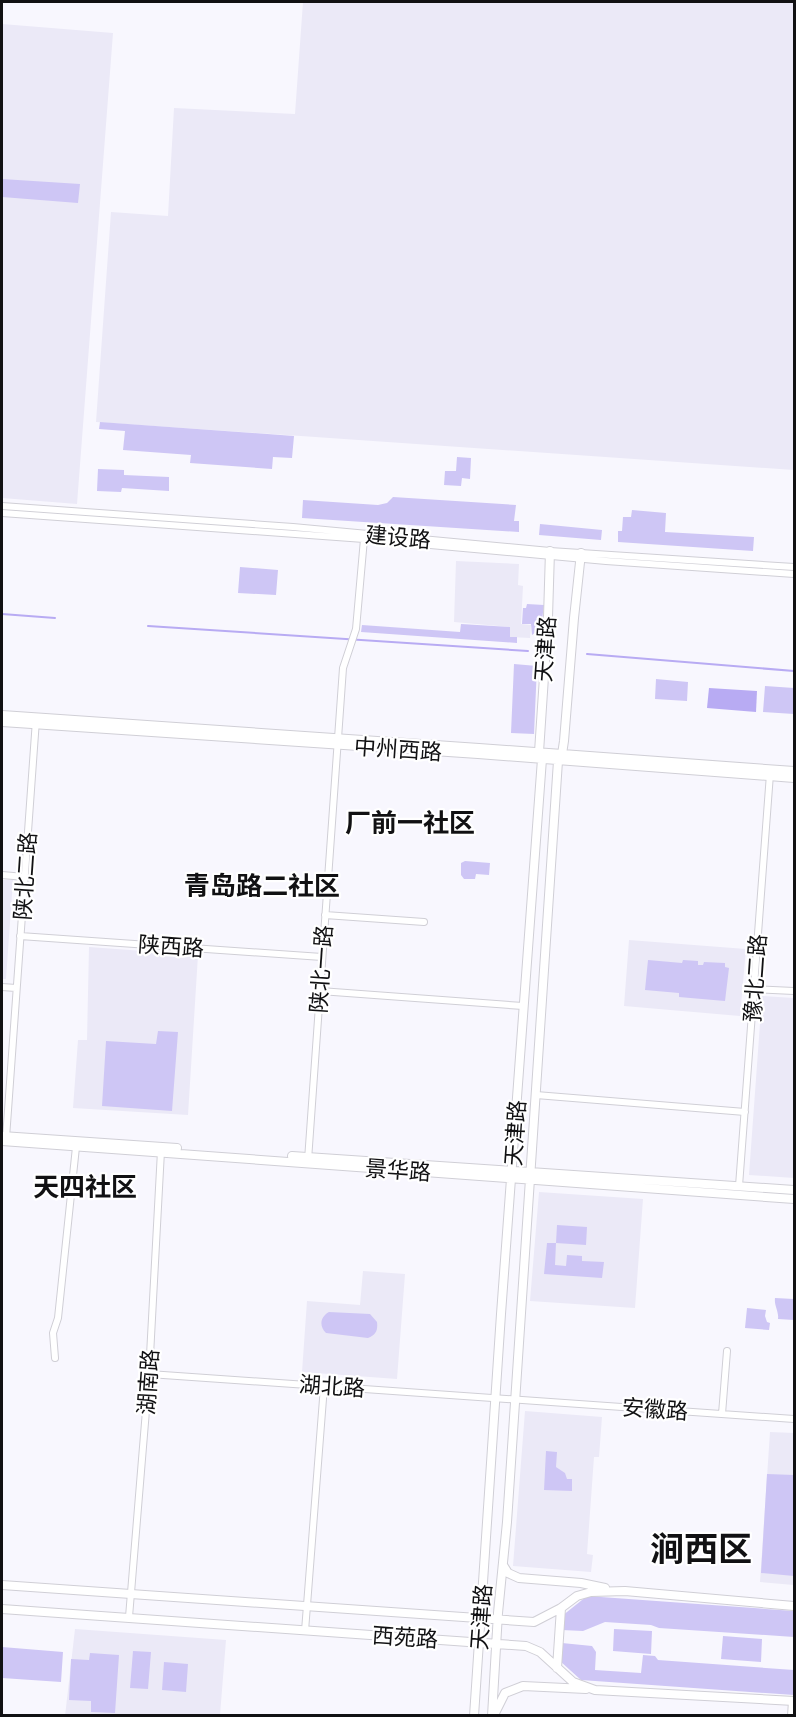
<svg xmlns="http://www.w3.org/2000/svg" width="796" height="1717" font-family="'Space Grotesk','Noto Sans SC',sans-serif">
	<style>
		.built { fill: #ebe9f7 }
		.green { fill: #cec6f5 }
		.water { fill: #b8abf3 }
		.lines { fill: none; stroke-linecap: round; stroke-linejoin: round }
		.stream { stroke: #b8abf3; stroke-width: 2 }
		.minor-casing { stroke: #d0cfd6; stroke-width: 8 }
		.major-casing { stroke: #d0cfd6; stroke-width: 10 }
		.minor { stroke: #fff; stroke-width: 6 }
		.major { stroke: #fff; stroke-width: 8 }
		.labels { text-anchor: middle; stroke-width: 4.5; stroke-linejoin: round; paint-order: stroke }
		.street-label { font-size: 22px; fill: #111113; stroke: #fff }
		.quarter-label { font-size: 26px; font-weight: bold; fill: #111113; stroke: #fff }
		.town-label { font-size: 34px; font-weight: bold; fill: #111113; stroke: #fff }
	</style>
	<rect width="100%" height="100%" fill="#f8f7fe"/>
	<path class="built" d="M303 2H794V470L96 422 111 212 168 216 174 108 295 114Z
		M2 24 113 33 77 504 2 498Z
		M456 561 519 564 518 585 523 586 521 624 531 625 530 638 510 637V627L454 622Z
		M2 880H13L6 979H2Z
		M629 940 746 949 740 1016 624 1006Z
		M89 947 198 955 188 1115 73 1108 78 1040H87Z
		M762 996 794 998V1178L749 1175Z
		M539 1192 643 1199 635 1308 530 1301Z
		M363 1271 405 1274 397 1379 302 1372 307 1301 360 1305Z
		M525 1411 602 1417 599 1457H594L587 1554 593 1555 591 1572 513 1566Z
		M770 1432 794 1433V1585L760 1582Z
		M75 1629 226 1640 220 1715 65 1716Z"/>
	<path class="green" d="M2 179 80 184 78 203 2 197Z
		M100 422 294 436 292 458 273 457 272 469 190 463 191 455 123 450 125 431 99 429Z
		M457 457 471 458 470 479 462 478 461 486 444 485 445 471H456Z
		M98 469 124 470V475L169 477V491L122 488 121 492 97 491Z
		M393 497 516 505 514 521H519V532L302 518 303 500 378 505 387 503Z
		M632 510 666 513 665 532 754 537 753 551 618 542V531H622L623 517H631Z
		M540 524 602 530 601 540 539 535Z
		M240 567 278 570 276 595 238 593Z
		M527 604 544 605 541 628 532 635 531 624H522L523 608H526Z
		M461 624 510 627V637H517V643L361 632 362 625 460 632Z
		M514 664 537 666 534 734 511 733Z
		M656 679 688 682 687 701 655 699Z
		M765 686 794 688V714L763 712Z
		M465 861 490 863 489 875 476 874 475 879H464L461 875V863Z
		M648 960 682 963 683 960 698 961V965H703L704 962 725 963V967L729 968 725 1001 679 997V993L645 990Z
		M158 1031 178 1032 172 1111 102 1106 106 1041 156 1044Z
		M557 1225 587 1227 586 1245 556 1243 555 1265 566 1266 567 1255 582 1256V1261L604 1262 602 1278 544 1274 547 1243H556Z
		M775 1298 794 1299V1320L778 1319C779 1311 774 1306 775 1298Z
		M747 1308 766 1310 765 1316 767 1322 770 1323 769 1330 745 1328Z
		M329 1312 370 1314 377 1322C378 1330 376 1335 368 1338L326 1333C319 1326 320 1317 329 1312Z
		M546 1451 557 1452 556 1467 565 1473 567 1479H572V1491L544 1490Z
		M767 1474 794 1475V1576L761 1573Z
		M587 1596 794 1611V1637L659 1628 651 1625 605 1622 583 1631 562 1630V1643L592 1646 596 1652 595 1670 641 1673 643 1655 655 1656 658 1660 794 1670V1695L581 1680 560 1661 562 1616Z
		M614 1629 652 1631 651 1654 613 1651Z
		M723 1636 762 1639 761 1662 721 1659Z
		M2 1647 63 1652 61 1682 2 1678Z
		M133 1651 151 1652 148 1689 130 1688Z
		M90 1653 119 1655 115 1713 91 1712V1701L69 1700 71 1659 89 1660Z
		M164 1662 188 1664 186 1692 162 1690Z"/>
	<path class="water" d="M709 688 757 691 756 712 707 708Z"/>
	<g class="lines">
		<path class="stream" d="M2 614 55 618
			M148 626 528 651
			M587 654 794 671"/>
		<defs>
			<path id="minor" d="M2 506 293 527 550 551 794 567
				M2 513 364 539 606 561 794 574
				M2 875 25 877
				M325 915 424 922
				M20 936 322 957
				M2 987 16 988
				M754 989 794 991
				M320 991 523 1006
				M536 1095 745 1112
				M6 1138 36 720
				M308 1160 343 668 356 629 364 539
				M739 1186 770 774
				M55 1358 53 1333 58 1318 76 1147
				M149 1374 794 1419
				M722 1414 727 1351
				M129 1617 149 1374 161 1151
				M305 1631 324 1386
				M791 1716 792 1701"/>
			<path id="major" d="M2 715 479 748 794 771
				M2 722 478 754 794 778
				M2 1136 177 1148
				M2 1141 794 1199
				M292 1156 794 1190
				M503 1565 508 1573 519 1578 581 1583 605 1588
				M2 1585 534 1622 561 1608 577 1596 591 1592 625 1591 794 1606
				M2 1609 526 1646 540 1652 573 1682 595 1690 794 1701
				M557 1668 561 1608
				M494 1715 505 1693 523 1686 586 1689
				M474 1716 501 1314 542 759 539 752 548 617 550 551
				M492 1716 498 1613 507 1522 558 761 562 754 564 741 574 618 581 553"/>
		</defs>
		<use href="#minor" class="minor-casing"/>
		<use href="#major" class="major-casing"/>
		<use href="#minor" class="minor"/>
		<use href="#major" class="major"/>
	</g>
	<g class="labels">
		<g class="street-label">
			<text transform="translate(398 537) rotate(5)" y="8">建设路</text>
			<text transform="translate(545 649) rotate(-86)" y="8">天津路</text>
			<text transform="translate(398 749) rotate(4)" y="8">中州西路</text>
			<text transform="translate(25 876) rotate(-86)" y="8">陕北二路</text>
			<text transform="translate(171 946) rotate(4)" y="8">陕西路</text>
			<text transform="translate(321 969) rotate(-86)" y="8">陕北一路</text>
			<text transform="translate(755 978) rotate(-86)" y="8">豫北二路</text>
			<text transform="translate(515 1133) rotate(-86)" y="8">天津路</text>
			<text transform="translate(398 1170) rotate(4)" y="8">景华路</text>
			<text transform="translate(148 1382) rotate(-86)" y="8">湖南路</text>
			<text transform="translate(332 1386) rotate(4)" y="8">湖北路</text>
			<text transform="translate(655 1409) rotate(4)" y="8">安徽路</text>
			<text transform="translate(481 1617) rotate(-86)" y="8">天津路</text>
			<text transform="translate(405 1637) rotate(4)" y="8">西苑路</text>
		</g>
		<g class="quarter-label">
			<text x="410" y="832">厂前一社区</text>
			<text x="262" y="895">青岛路二社区</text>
			<text x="85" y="1196">天四社区</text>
		</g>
		<g class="town-label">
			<text x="701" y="1561">涧西区</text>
		</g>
	</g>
	<rect width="796" height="1717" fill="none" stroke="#111113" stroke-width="6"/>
</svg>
